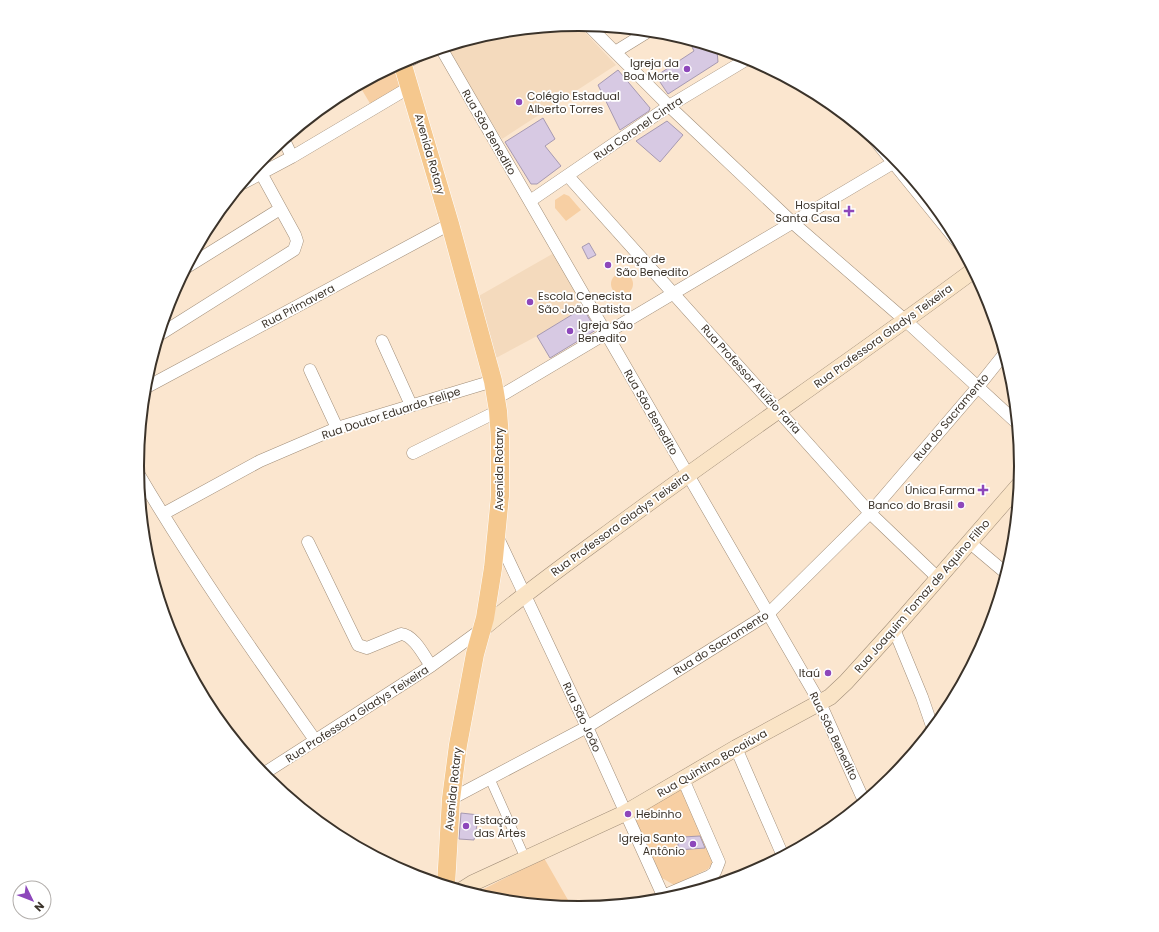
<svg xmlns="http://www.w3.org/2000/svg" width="1159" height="932" font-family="Poppins,sans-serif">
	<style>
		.built { fill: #f4dabd }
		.green { fill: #f7cfa3 }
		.building { fill: #d7c9e3; stroke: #a699b1 }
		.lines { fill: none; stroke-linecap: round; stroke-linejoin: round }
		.pedestrian-casing { stroke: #a08d78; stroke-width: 10 }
		.minor-casing { stroke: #a08d78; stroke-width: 13 }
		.secondary-casing { stroke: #a08d78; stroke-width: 17 }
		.primary-casing { stroke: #fff; stroke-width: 19 }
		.path { stroke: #b5a593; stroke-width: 2; stroke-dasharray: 1 3; stroke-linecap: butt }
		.pedestrian { stroke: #fff; stroke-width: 9 }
		.minor { stroke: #fff; stroke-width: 12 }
		.secondary { stroke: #fae4c6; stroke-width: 16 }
		.primary { stroke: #f5c88e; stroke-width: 18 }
		.poi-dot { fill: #8d47bb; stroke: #fff; stroke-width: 1.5 }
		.labels { text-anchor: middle; stroke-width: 3.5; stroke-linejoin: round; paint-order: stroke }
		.poi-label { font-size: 11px; fill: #3b332a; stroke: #fff; text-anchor: end }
		.street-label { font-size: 11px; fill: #3b332a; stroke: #fff }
		.rim { fill: none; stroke: #3b332a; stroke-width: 2 }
	</style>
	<rect width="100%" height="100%" fill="#fbe6cf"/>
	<path class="built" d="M577 24 616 65 502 139 445 47 493 32Z
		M554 253 584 307 537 336 494 359 477 297Z"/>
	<path class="green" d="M402 62 408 83 371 105 359 85Z
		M564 194 569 196 581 210 566 221 555 208V200Z
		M611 284a11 11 0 1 1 22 0a11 11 0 1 1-22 0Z
		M679 787 687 797 714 861 708 869 674 885 662 878 633 814Z
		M544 858 572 907 493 899 474 894Z"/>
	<path class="building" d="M698 42 711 46 717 51 718 62 668 94 656 76 694 51 692 47Z
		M618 70 650 108 649 111 620 130 598 85Z
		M543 118 555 139 545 146 561 166 537 184H531L505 142Z
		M667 121 683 135 660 162 636 141Z
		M589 243 596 255 588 259 582 247Z
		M583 308 596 330 550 358 537 336Z
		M461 813 479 815 474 840 459 839Z
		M700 836 705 848 678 850V841L683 837Z"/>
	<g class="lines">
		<defs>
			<path id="pedestrian" d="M490 779 526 860"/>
			<path id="minor" d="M588 25 669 106 793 223 906 321 1017 423
				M441 48 820 703 864 801
				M615 52 649 31
				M403 64 420 55
				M874 139 960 245
				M284 140 292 157
				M568 176 870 513 939 579
				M243 183 292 157 410 87
				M530 201 669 106 749 58
				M187 267 280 209
				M159 335 294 250 297 241 295 235 261 173
				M382 341 411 405
				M310 370 337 428
				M145 388 450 224
				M497 398 898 160
				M413 453 498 411
				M138 473C192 565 254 653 315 740
				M163 514 260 461 337 428 493 381
				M497 536 587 727 665 900
				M308 542 358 645 367 648 401 634C414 635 424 656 431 666
				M969 542 1007 574
				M894 629 922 697 933 729
				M736 748 783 856
				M263 774 431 666 482 629
				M451 799 587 727 768 614 870 513 977 388 1005 353
				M663 896 710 876 715 872 719 862 683 779"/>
			<path id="secondary" d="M482 629C530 589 581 553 631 516 744 433 861 354 974 270
				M462 890 473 883 625 813 736 748 830 697 846 682 894 629 1020 484"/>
			<path id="primary" d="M402 62 450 224 493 381 498 411 500 439V496L493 568 485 618 475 654 458 745 451 799 446 885"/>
		</defs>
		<use href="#pedestrian" class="pedestrian-casing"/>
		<use href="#minor" class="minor-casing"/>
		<use href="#secondary" class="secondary-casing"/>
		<use href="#primary" class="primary-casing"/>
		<path class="path" d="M715 53 720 49"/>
		<use href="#pedestrian" class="pedestrian"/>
		<use href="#minor" class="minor"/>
		<use href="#secondary" class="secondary"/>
		<use href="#primary" class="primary"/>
	</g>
	<g class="poi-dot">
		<circle cx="687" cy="69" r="4"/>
		<circle cx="519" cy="102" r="4"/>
		<path d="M847 205h4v4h4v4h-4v4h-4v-4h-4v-4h4z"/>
		<circle cx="608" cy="265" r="4"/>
		<circle cx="530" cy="302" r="4"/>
		<circle cx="570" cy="331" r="4"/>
		<path d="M981 484h4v4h4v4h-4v4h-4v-4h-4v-4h4z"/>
		<circle cx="961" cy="505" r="4"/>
		<circle cx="828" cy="673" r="4"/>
		<circle cx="628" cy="814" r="4"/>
		<circle cx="466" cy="826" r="4"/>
		<circle cx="693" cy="844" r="4"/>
	</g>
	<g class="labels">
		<g class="poi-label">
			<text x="679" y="67">Igreja da<tspan x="679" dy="13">Boa Morte</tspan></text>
			<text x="527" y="100" text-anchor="start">Colégio Estadual<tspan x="527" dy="13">Alberto Torres</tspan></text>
			<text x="840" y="209">Hospital<tspan x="840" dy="13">Santa Casa</tspan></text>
			<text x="616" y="263" text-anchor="start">Praça de<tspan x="616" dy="13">São Benedito</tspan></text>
			<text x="538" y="300" text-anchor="start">Escola Cenecista<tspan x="538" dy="13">São João Batista</tspan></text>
			<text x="578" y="329" text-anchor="start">Igreja São<tspan x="578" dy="13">Benedito</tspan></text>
			<text x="975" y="494">Única Farma</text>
			<text x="953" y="509">Banco do Brasil</text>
			<text x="820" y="677">Itaú</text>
			<text x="636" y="818" text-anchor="start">Hebinho</text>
			<text x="474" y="824" text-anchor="start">Estação<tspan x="474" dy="13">das Artes</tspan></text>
			<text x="685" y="842">Igreja Santo<tspan x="685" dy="13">Antônio</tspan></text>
		</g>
		<g class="street-label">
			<text transform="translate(638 128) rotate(-34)" y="4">Rua Coronel Cintra</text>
			<text transform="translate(489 132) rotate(60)" y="4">Rua São Benedito</text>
			<text transform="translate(430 154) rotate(74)" y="4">Avenida Rotary</text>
			<text transform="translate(298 306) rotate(-28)" y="4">Rua Primavera</text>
			<text transform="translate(883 336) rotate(-36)" y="4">Rua Professora Gladys Teixeira</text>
			<text transform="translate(751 379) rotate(48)" y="4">Rua Professor Aluízio Faria</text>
			<text transform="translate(651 412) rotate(60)" y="4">Rua São Benedito</text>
			<text transform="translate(391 413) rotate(-18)" y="4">Rua Doutor Eduardo Felipe</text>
			<text transform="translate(951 417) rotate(-50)" y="4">Rua do Sacramento</text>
			<text transform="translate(499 469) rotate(-90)" y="4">Avenida Rotary</text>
			<text transform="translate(620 524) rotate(-36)" y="4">Rua Professora Gladys Teixeira</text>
			<text transform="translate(922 596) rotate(-49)" y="4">Rua Joaquim Tomaz de Aquino Filho</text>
			<text transform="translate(721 643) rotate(-32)" y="4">Rua do Sacramento</text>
			<text transform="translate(357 714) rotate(-33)" y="4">Rua Professora Gladys Teixeira</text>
			<text transform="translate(582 717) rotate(65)" y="4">Rua São João</text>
			<text transform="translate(834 736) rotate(64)" y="4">Rua São Benedito</text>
			<text transform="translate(712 763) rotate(-30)" y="4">Rua Quintino Bocaiúva</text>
			<text transform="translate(453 789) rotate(-84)" y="4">Avenida Rotary</text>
		</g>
	</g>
	<path d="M0 0H1159V932H0ZM144 466a435 435 0 1 1 870 0a435 435 0 1 1-870 0Z" fill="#fff" fill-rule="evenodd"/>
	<path class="rim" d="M144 466a435 435 0 1 1 870 0a435 435 0 1 1-870 0Z"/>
	<g transform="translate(32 900) rotate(133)"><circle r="19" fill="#ffffff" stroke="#b1adaa"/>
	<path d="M0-3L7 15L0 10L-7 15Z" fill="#8d47bb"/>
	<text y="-6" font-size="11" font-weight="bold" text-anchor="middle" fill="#3b332a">N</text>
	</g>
</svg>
